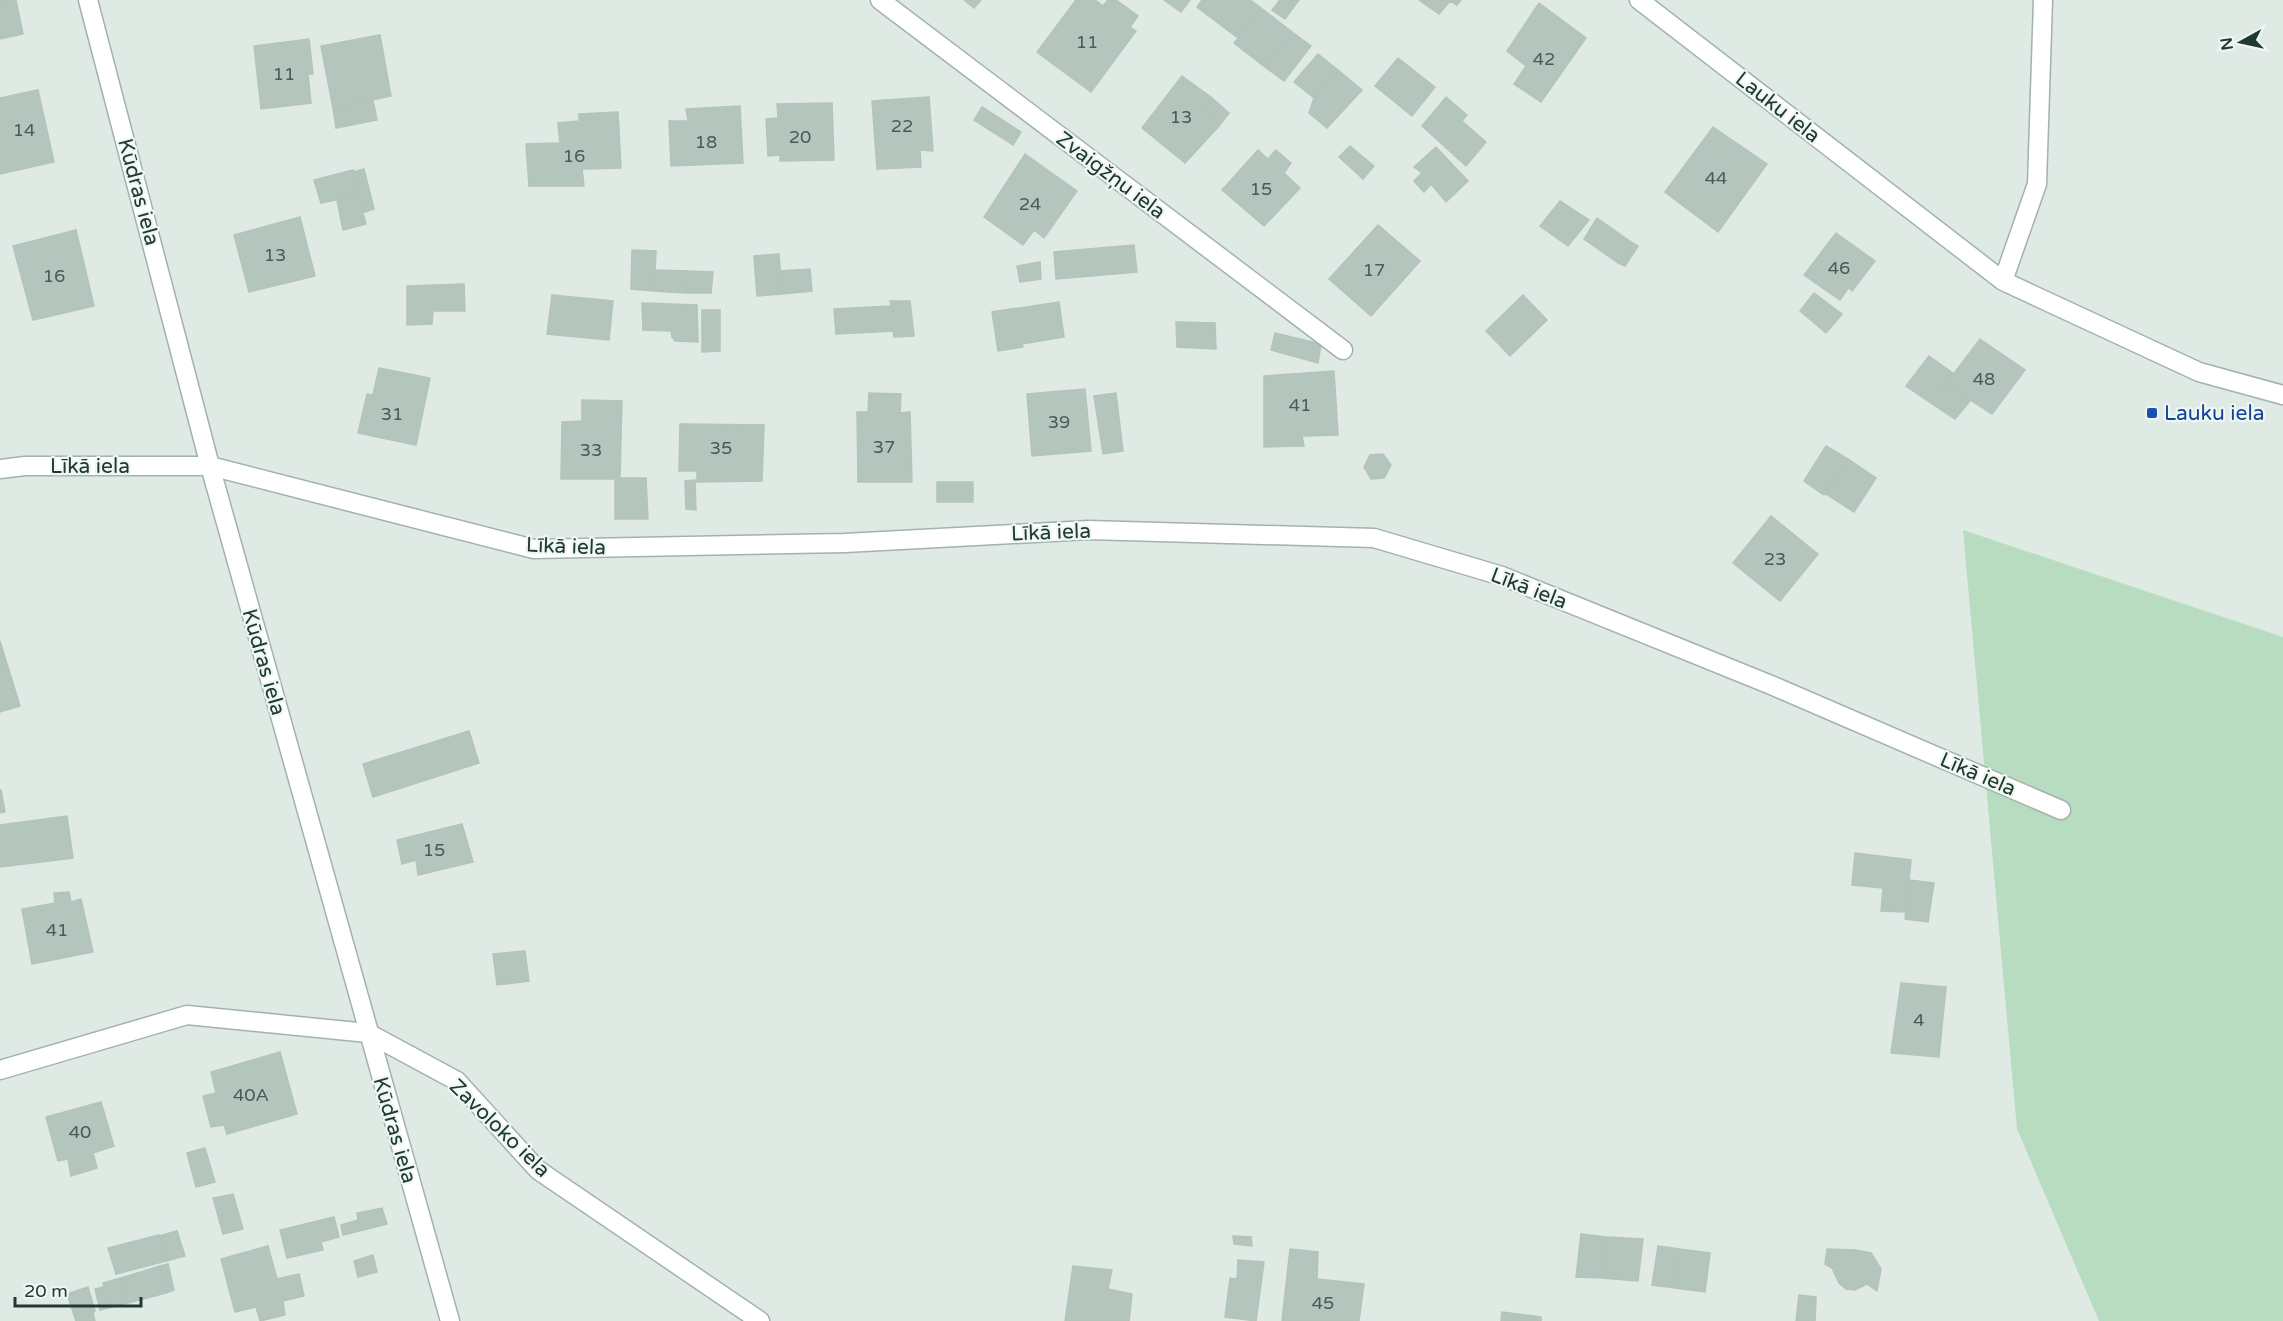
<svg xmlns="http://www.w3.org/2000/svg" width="2283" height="1321" font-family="'Varela Round',sans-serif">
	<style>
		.green { fill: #b7dcbf }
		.building { fill: #b4c5bd; stroke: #b2c4bb; stroke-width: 1.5 }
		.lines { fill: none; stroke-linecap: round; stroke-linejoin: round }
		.minor-casing { stroke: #a2b2ac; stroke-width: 21 }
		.minor { stroke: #fff; stroke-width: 18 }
		.transit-dot { fill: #1a4fb4; stroke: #eff7f3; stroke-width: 2 }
		.labels { text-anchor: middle; stroke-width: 4.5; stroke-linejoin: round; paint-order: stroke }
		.number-label { font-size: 18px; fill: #455d55 }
		.street-label { font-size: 21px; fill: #203a32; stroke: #eff7f3 }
		.transit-label { font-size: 21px; fill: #164399; stroke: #eff7f3; text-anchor: start }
	</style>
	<rect width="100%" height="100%" fill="#dfeae5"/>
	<path class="green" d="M1963 530 2283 637V1321H2099L2017 1129Z"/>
	<path class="building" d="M0 0H16L23 34 0 39Z
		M964 0H981L974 8Z
		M1076 0H1095L1103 6 1108 0H1116L1138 16 1130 27 1136 31 1091 92 1037 52Z
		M1164 0H1190L1181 12Z
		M1202 0H1250L1261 8 1238 38 1197 7Z
		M1280 0H1299L1285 19 1272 10Z
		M1419 0H1461L1457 5 1450 1 1439 14Z
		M1539 3 1586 38 1541 102 1514 84 1526 66 1507 51Z
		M1261 8 1292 32 1265 67 1234 43Z
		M1292 32 1311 46 1284 81 1265 67Z
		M380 35 391 96 333 108 321 46Z
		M309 39 313 74H308L311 103 261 109 254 46Z
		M1318 54 1338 70 1314 98 1294 82Z
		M1398 58 1435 87 1412 116 1375 86Z
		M1338 70 1362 90 1327 128 1309 113 1314 98Z
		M1182 76 1212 98 1203 109 1220 125 1185 163 1142 128Z
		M38 90 54 162 0 174V98Z
		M929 97 933 151 920 150 921 167 877 169 872 101Z
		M1446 97 1467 115 1462 121 1486 142 1466 166 1422 126Z
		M1212 98 1229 113 1220 125 1203 109Z
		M373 100 377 120 336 128 333 108Z
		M832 103 834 160 780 161V155L768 156 766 119 778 118 777 104Z
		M740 106 743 163 671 166 669 121H688L686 109Z
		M982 107 1021 132 1013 145 974 120Z
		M618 112 621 168 582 169 584 186H529L526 144 560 143 558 123 579 121V114Z
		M1713 127 1767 164 1718 232 1665 192Z
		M1350 146 1374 166 1363 179 1339 157Z
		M1436 147 1468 181 1446 202 1431 184 1424 192 1414 181 1422 173 1414 167Z
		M1258 150 1268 159 1276 150 1291 163 1284 173 1300 188 1264 226 1222 190Z
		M1025 154 1077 191 1044 238 1034 230 1023 245 984 217Z
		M364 169 374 209 362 213 353 172Z
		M353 170 358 195 321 203 314 180Z
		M358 195 366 224 343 230 337 200Z
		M1560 201 1589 220 1568 246 1540 226Z
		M300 217 315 276 249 292 234 235Z
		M1597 218 1631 242 1618 263 1584 239Z
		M1378 225 1420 261 1371 316 1329 279Z
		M76 230 94 306 33 320 13 246Z
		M1836 233 1875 261 1852 291 1849 287 1840 300 1804 275Z
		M1631 242 1638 246 1625 266 1618 263Z
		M1134 245 1137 272 1056 279 1054 252Z
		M632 250 656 251 654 291 631 289Z
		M779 254 782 294 757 296 754 256Z
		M1040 262 1041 279 1020 282 1017 266Z
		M810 269 812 291 782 294 780 271Z
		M654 270 688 271 686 293 654 291Z
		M688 271 713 272 711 293H686Z
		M464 284 465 311H433L432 324 407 325V286Z
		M1814 293 1842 314 1826 333 1800 311Z
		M552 295 613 301 609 340 547 334Z
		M1523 295 1547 320 1510 356 1486 331Z
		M890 301H910L914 336 894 337 893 331 836 334 834 309 891 306Z
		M1059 302 1064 337 1022 344 1023 347 998 351 992 312Z
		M642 303 697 305 698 342 675 341 672 337 671 331 643 330Z
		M702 310H720V351L702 352Z
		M1176 322 1215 323 1216 349 1177 347Z
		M1275 333 1321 344 1318 363 1271 350Z
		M1980 339 2025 370 1992 414 1946 384Z
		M1929 356 1954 374 1931 403 1906 386Z
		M379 368 430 378 416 445 358 433 367 394 373 395Z
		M1334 371 1338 435 1302 436 1304 446 1264 447V376Z
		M1946 384 1970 401 1955 419 1931 403Z
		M1085 389 1091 451 1032 456 1027 394Z
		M869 393 901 394 900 413 910 412 912 482H858L857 412H868Z
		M1116 393 1123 451 1103 454 1094 396Z
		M582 400 622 401 620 478H646L648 519H615V479H561L562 422 582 421Z
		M680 424 764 425 762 481 697 482V471H679Z
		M1826 446 1848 459 1824 495 1804 481Z
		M1383 454 1391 465 1384 478 1371 479 1364 467 1370 455Z
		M1848 459 1876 478 1854 512 1826 494Z
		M695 480 696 510 686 509 685 481Z
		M937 482H973V502H937Z
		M1771 516 1818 554 1780 601 1733 563Z
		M0 641 20 706 0 712Z
		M469 731 479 763 373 797 363 764Z
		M1 790 5 812 0 813V790Z
		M67 816 73 858 0 867V825Z
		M462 824 473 862 418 875 416 860 402 864 397 840Z
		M1855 853 1911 860 1906 912 1881 911 1883 888 1852 885Z
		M1909 880 1934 883 1928 922 1905 919Z
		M69 892 71 902 81 899 93 952 32 964 22 909 55 903 54 893Z
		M525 951 529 981 497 985 493 954Z
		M1901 983 1946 987 1939 1057 1891 1053Z
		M280 1052 297 1114 227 1134 224 1125 211 1127 203 1096 216 1093 211 1072Z
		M101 1102 114 1146 93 1153 97 1168 71 1176 68 1159 58 1161 46 1117Z
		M205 1148 215 1182 196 1187 187 1153Z
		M233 1194 243 1229 223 1234 213 1198Z
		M382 1208 387 1224 343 1235 341 1225 358 1220 357 1213Z
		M334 1217 339 1237 321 1242 323 1250 287 1258 280 1230Z
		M177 1231 185 1256 166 1261 159 1236Z
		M1581 1234 1606 1237 1602 1278 1576 1277Z
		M159 1235 166 1261 116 1274 108 1248Z
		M1233 1236 1251 1237 1252 1246 1234 1244Z
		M1606 1237 1643 1239 1638 1281 1602 1278Z
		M268 1246 277 1279 299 1274 304 1296 283 1301 285 1315 260 1321 256 1307 235 1312 221 1259Z
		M1658 1246 1679 1249 1675 1288 1652 1285Z
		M1290 1249 1318 1252 1317 1279 1364 1284 1359 1321H1282Z
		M1679 1249 1710 1253 1705 1292 1675 1288Z
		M1827 1249 1855 1250 1871 1253 1881 1269 1877 1291 1867 1284 1855 1290 1846 1289 1839 1283 1832 1268 1825 1264Z
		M373 1255 377 1272 358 1277 354 1261Z
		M1238 1260 1264 1262 1256 1321 1225 1317 1230 1278 1237 1279Z
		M168 1264 174 1290 166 1293 160 1266Z
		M160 1266 166 1293 128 1303 121 1278Z
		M1073 1266 1112 1270 1108 1289 1132 1294 1129 1321H1065Z
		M121 1278 128 1303 108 1308 103 1283Z
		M88 1287 95 1311 93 1313 95 1321H76L67 1294Z
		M103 1287 108 1308 100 1310 95 1289Z
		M1799 1295 1816 1297 1815 1321H1796Z
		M1502 1312 1541 1317V1321H1501Z"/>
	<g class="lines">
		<defs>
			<path id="minor" d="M88 0 210 466 450 1321
				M880 0 1343 350
				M1639 0 2003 281 2199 372 2283 395
				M2003 281 2037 184 2043 0
				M0 469 25 466H210L534 549 845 543 1089 530 1374 538 1502 576 1771 685 2061 810
				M0 1070 187 1015 368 1033 457 1081 538 1170 760 1321"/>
		</defs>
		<use href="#minor" class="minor-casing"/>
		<use href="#minor" class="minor"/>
	</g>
	<rect class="transit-dot" x="2146" y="407" width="12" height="12" rx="3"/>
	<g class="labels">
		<g class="number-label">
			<text x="1087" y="48">11</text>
			<text x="1544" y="65">42</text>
			<text x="284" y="80">11</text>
			<text x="1181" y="123">13</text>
			<text x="902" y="132">22</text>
			<text x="24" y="136">14</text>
			<text x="800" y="143">20</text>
			<text x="706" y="148">18</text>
			<text x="574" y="162">16</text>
			<text x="1716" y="184">44</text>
			<text x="1261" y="195">15</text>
			<text x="1030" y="210">24</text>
			<text x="275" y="261">13</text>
			<text x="1839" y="274">46</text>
			<text x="1374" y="276">17</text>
			<text x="54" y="282">16</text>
			<text x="1984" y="385">48</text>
			<text x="1300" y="411">41</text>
			<text x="392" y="420">31</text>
			<text x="1059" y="428">39</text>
			<text x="884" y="453">37</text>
			<text x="721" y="454">35</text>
			<text x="591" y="456">33</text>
			<text x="1775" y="565">23</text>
			<text x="434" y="856">15</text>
			<text x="57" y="936">41</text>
			<text x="1919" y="1026">4</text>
			<text x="251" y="1101">40A</text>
			<text x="80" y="1138">40</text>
			<text x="1323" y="1309">45</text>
		</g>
		<g class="street-label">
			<text transform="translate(1778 107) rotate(38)" y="7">Lauku iela</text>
			<text transform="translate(1111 175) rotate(37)" y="7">Zvaigžņu iela</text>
			<text transform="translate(139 192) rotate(75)" y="7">Kūdras iela</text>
			<text x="90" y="473">Līkā iela</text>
			<text transform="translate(1051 532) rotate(-2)" y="7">Līkā iela</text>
			<text transform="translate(566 546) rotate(2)" y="7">Līkā iela</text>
			<text transform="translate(1529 588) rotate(21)" y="7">Līkā iela</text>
			<text transform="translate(264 662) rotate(74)" y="7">Kūdras iela</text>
			<text transform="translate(1978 774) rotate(23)" y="7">Līkā iela</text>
			<text transform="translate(500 1128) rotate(44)" y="7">Zavoloko iela</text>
			<text transform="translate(395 1130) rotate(74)" y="7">Kūdras iela</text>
		</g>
		<g class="transit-label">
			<text x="2164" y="420">Lauku iela</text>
		</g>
	</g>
	<g transform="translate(2241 42) rotate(262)" stroke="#eff7f3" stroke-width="4.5" paint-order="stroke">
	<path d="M0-4.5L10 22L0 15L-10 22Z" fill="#203a32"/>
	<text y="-9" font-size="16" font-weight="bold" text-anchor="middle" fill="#203a32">N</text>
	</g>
	<path d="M15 1297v9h126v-9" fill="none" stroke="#203a32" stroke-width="3"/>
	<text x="24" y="1297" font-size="18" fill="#203a32" stroke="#eff7f3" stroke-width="4.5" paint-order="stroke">20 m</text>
</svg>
